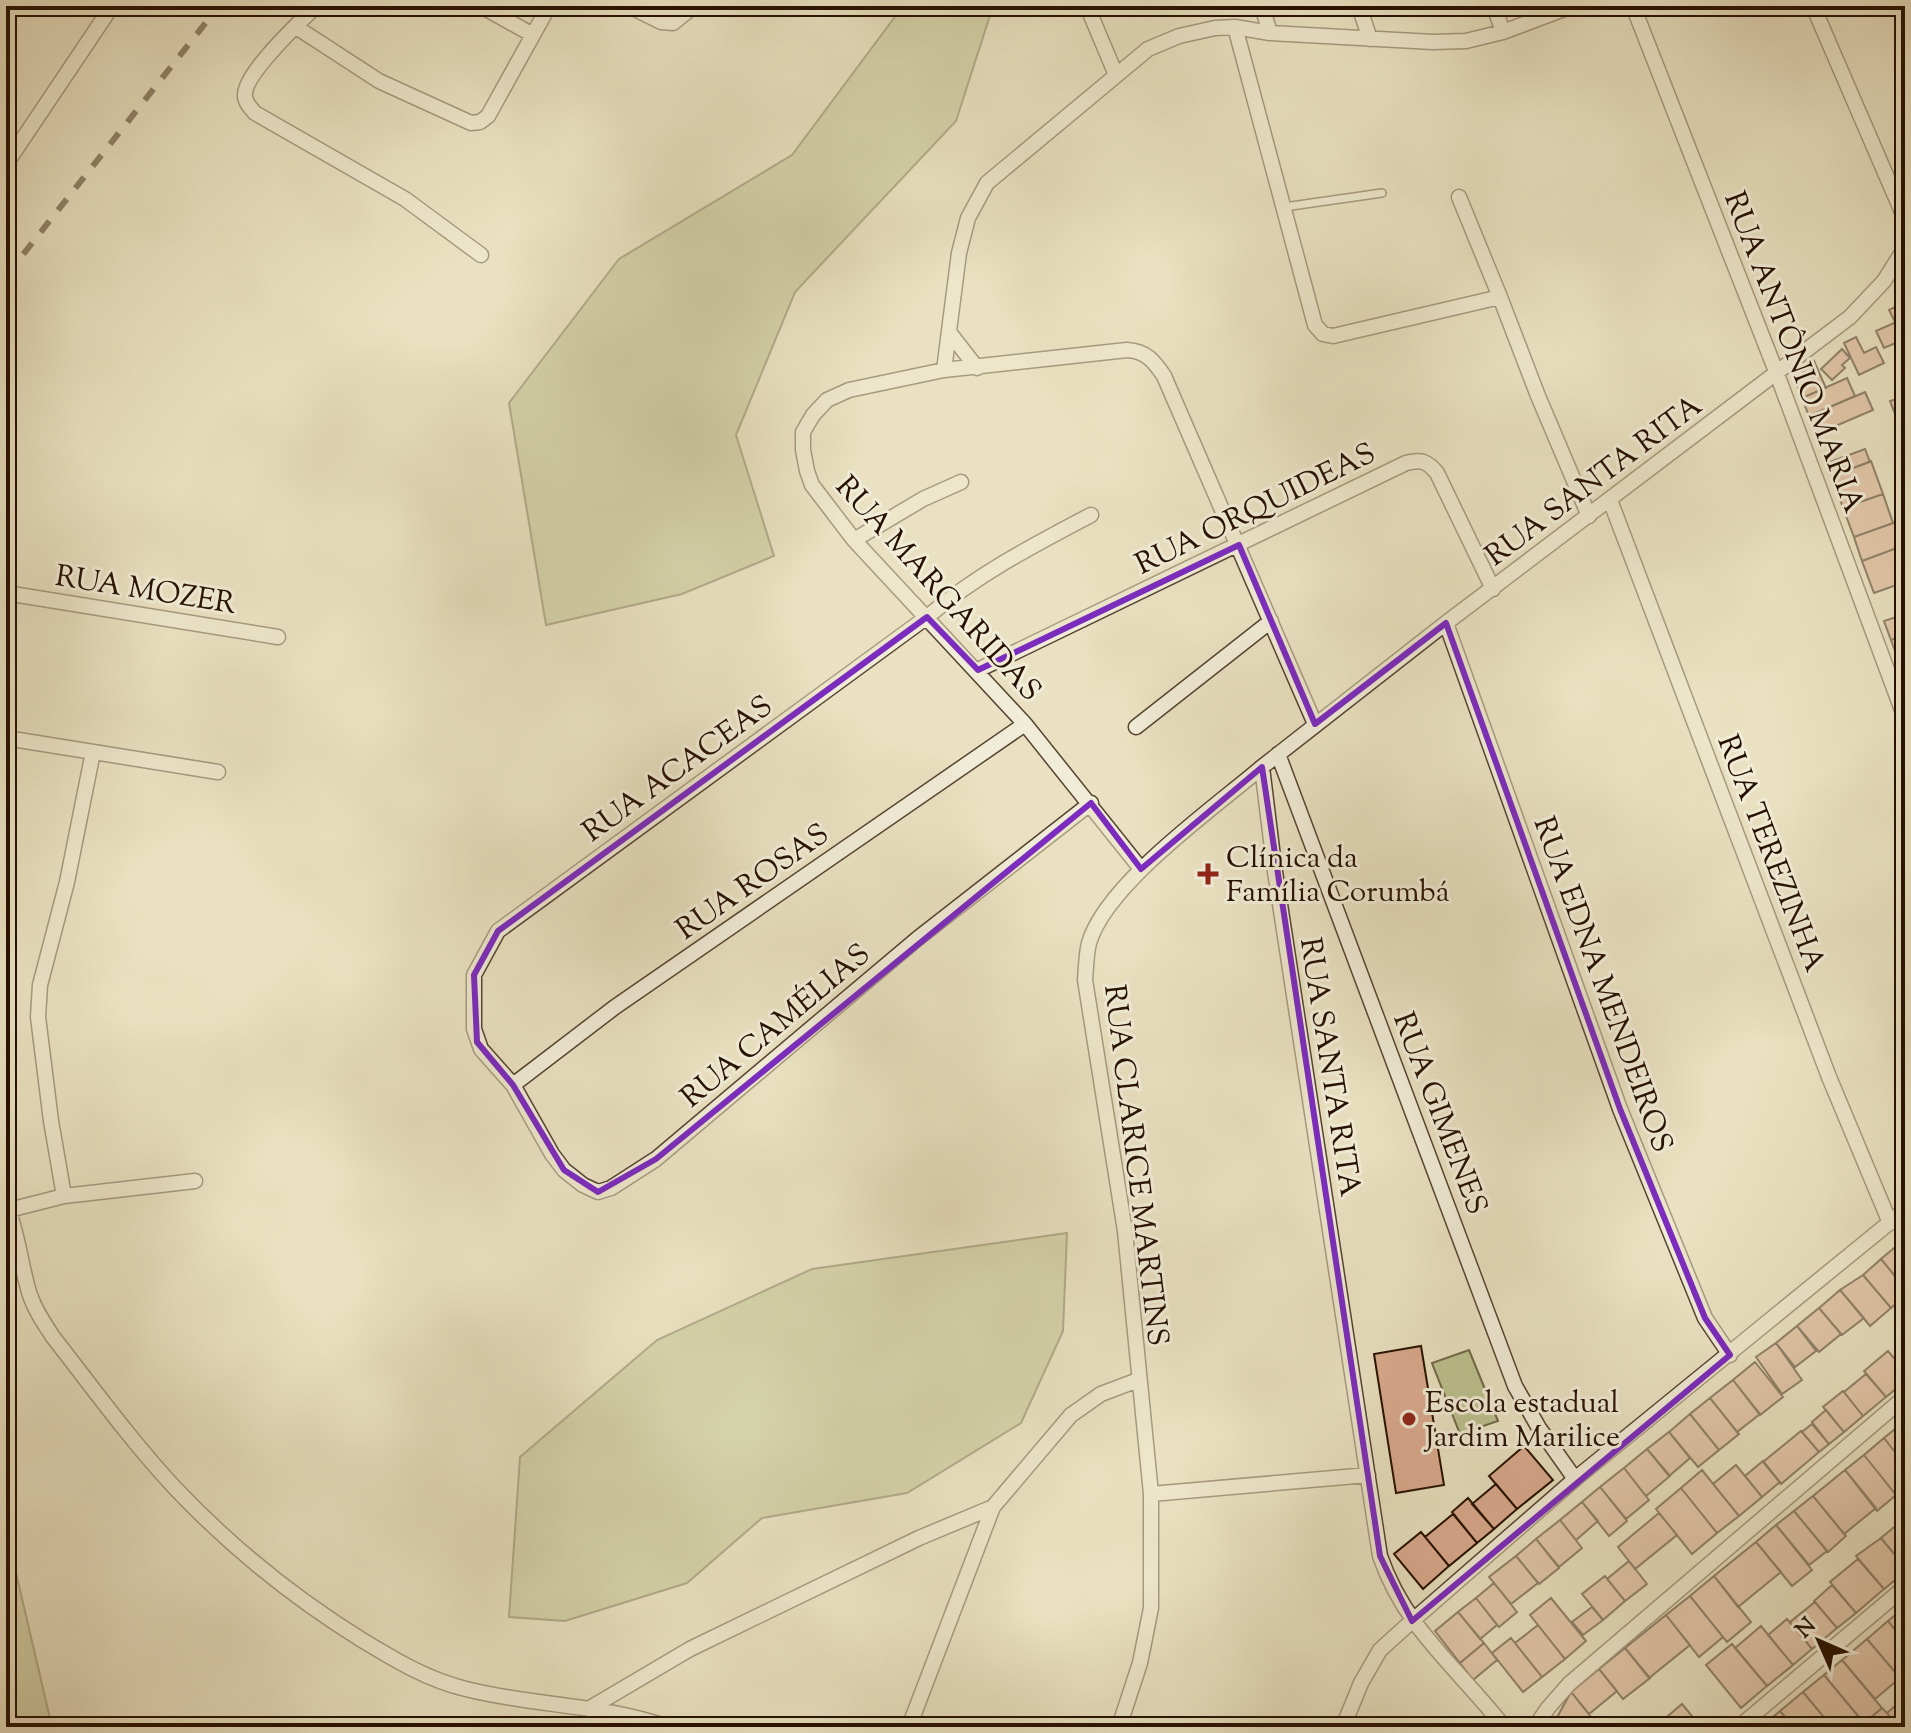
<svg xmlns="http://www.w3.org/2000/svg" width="1911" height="1733" font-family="'Sorts Mill Goudy',serif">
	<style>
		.green { fill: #bcc18e; stroke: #706847; stroke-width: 2 }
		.building { fill: #daa98e; stroke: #251000; stroke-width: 2 }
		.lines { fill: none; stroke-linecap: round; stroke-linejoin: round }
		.service-casing { stroke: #564430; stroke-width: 10 }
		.minor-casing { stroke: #564430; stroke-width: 17 }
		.service { stroke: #f1ecd7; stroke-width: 7 }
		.minor { stroke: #f1ecd7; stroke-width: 14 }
		.rail { stroke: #251000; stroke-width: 6; stroke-dasharray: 14 14; stroke-linecap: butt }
		.marked { fill: none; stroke: #7b2cbf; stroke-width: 6; stroke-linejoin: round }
		.poi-dot { fill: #8f2418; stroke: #f1ecd7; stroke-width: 3 }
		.labels { text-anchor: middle; stroke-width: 6; stroke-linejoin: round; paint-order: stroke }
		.street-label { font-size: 30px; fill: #251000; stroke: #f1ecd7 }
		.poi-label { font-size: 30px; fill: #251000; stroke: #f1ecd7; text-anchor: start }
	</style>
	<rect width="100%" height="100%" fill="#e9e1c1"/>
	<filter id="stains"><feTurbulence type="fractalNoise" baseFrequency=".0025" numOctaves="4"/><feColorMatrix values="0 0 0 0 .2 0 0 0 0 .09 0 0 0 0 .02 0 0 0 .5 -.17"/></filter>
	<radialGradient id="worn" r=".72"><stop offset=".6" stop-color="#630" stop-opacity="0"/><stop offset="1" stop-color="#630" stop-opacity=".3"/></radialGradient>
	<path class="green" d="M903 6H993L956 121 795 292 736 435 774 556 682 594 546 625 509 403 619 259 792 155Z
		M1067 1233 1063 1331 1021 1423 907 1493 762 1518 687 1583 565 1621 509 1617 520 1457 657 1340 812 1269Z
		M1469 1350 1498 1421 1460 1434 1432 1363Z
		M6 1530 52 1727H6Z"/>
	<path class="building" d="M1903 303 1905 314 1894 320 1889 310Z
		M1905 318V339L1884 348 1876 331Z
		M1856 337 1864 353 1876 347 1884 363 1859 375 1844 343Z
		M1905 346V364L1902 365 1896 349Z
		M1842 349 1850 358 1842 365 1845 368 1832 380 1821 369Z
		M1814 361 1826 388 1802 398 1795 380Z
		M1847 378 1855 396 1809 416 1802 398Z
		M1865 392 1873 410 1817 434 1809 416Z
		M1905 396V428L1901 429 1890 401Z
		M1865 449 1870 462 1832 476 1827 463Z
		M1871 461 1883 494 1843 508 1832 476Z
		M1883 494 1893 523 1854 537 1843 508Z
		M1899 521 1905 545 1862 561 1854 537Z
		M1905 545V582L1874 593 1862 561Z
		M1905 614V635L1891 640 1884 621Z
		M1905 635V656L1898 659 1891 640Z
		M1905 1239V1266L1894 1275 1881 1259Z
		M1881 1259 1905 1288V1296L1891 1308 1863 1275Z
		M1863 1275 1891 1308 1870 1326 1840 1290Z
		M1840 1290 1864 1318 1842 1335 1819 1308Z
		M1819 1308 1841 1334 1819 1352 1797 1326Z
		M1797 1326 1816 1351 1795 1367 1776 1343Z
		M1776 1343 1802 1380 1782 1394 1756 1357Z
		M1421 1346 1444 1485 1396 1493 1374 1354Z
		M1888 1351 1905 1371V1381L1886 1397 1864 1371Z
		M1755 1362 1783 1397 1760 1415 1733 1380Z
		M1866 1374 1886 1397 1863 1416 1844 1392Z
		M1733 1380 1760 1414 1737 1432 1710 1398Z
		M1843 1391 1863 1416 1844 1432 1823 1407Z
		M1710 1398 1739 1434 1719 1450 1690 1414Z
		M1826 1410 1844 1432 1829 1444 1812 1422Z
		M1690 1414 1719 1450 1698 1467 1669 1432Z
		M1905 1421V1452L1899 1457 1884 1438Z
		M1812 1424 1829 1444 1819 1452 1802 1432Z
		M1801 1431 1819 1452 1781 1484 1763 1462Z
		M1669 1432 1690 1458 1669 1476 1647 1449Z
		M1884 1438 1905 1465V1495L1900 1500 1864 1455Z
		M1524 1446 1553 1480 1517 1509 1489 1476Z
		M1647 1449 1670 1476 1646 1496 1624 1468Z
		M1864 1455 1896 1495 1877 1511 1845 1470Z
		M1763 1461 1780 1482 1762 1497 1745 1476Z
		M1736 1465 1762 1497 1739 1516 1713 1484Z
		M1624 1468 1649 1500 1626 1519 1600 1487Z
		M1702 1470 1739 1516 1717 1533 1681 1488Z
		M1845 1470 1876 1508 1844 1534 1813 1496Z
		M1496 1484 1517 1509 1494 1529 1472 1504Z
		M1600 1487 1627 1521 1609 1536 1582 1502Z
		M1681 1488 1717 1533 1692 1554 1656 1509Z
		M1813 1496 1846 1536 1828 1552 1794 1511Z
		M1468 1498 1494 1529 1477 1543 1452 1512Z
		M1582 1502 1598 1521 1576 1540 1560 1520Z
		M1794 1511 1827 1551 1809 1565 1776 1525Z
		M1659 1513 1677 1535 1635 1569 1618 1547Z
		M1453 1514 1477 1543 1449 1566 1425 1537Z
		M1905 1518V1567L1881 1538Z
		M1560 1520 1582 1548 1559 1567 1536 1539Z
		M1776 1525 1812 1570 1792 1586 1756 1542Z
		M1421 1532 1449 1566 1423 1589 1394 1554Z
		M1881 1538 1905 1567V1572L1884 1589 1856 1556Z
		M1536 1539 1559 1568 1539 1584 1516 1556Z
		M1756 1542 1781 1572 1738 1607 1714 1576Z
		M1516 1556 1538 1583 1511 1604 1489 1577Z
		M1858 1559 1884 1589 1856 1613 1830 1582Z
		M1629 1561 1647 1584 1625 1601 1607 1579Z
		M1605 1576 1625 1601 1603 1620 1582 1594Z
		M1714 1576 1751 1622 1727 1642 1690 1596Z
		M1494 1583 1517 1612 1499 1627 1476 1598Z
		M1832 1585 1856 1613 1837 1628 1814 1601Z
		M1690 1596 1723 1637 1699 1657 1666 1615Z
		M1476 1598 1497 1625 1480 1639 1458 1612Z
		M1551 1598 1586 1641 1565 1659 1530 1615Z
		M1815 1602 1837 1628 1812 1649 1790 1622Z
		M1592 1607 1603 1620 1583 1635 1572 1622Z
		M1905 1607V1642L1888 1621Z
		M1458 1612 1484 1643 1460 1663 1435 1631Z
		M1666 1615 1690 1645 1649 1678 1625 1648Z
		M1787 1619 1812 1649 1793 1665 1768 1635Z
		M1888 1621 1905 1642V1675L1901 1679 1867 1639Z
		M1538 1625 1565 1659 1542 1677 1515 1643Z
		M1761 1626 1793 1665 1767 1686 1735 1648Z
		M1511 1638 1542 1677 1523 1692 1492 1653Z
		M1867 1639 1900 1678 1875 1699 1842 1660Z
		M1484 1643 1497 1660 1473 1680 1460 1663Z
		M1732 1644 1767 1686 1741 1708 1706 1665Z
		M1625 1648 1650 1678 1623 1699 1599 1669Z
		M1842 1660 1882 1708 1864 1723 1824 1675Z
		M1599 1669 1617 1691 1589 1714 1571 1692Z
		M1824 1675 1858 1716 1845 1727H1832L1803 1692Z
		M1571 1692 1591 1717 1586 1727H1565L1555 1721Z
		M1803 1692 1832 1727H1794L1780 1711Z
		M1905 1697V1727H1898L1887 1713Z
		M1682 1704 1701 1727H1655Z
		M1882 1708 1887 1713 1898 1727H1872L1867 1721Z
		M1780 1711 1794 1727H1761Z"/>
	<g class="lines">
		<defs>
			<path id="service" d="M1284 207 1382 193"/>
			<path id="minor" d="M316 6C300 22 242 75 245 97 246 104 251 108 255 113L405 199 481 255
				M481 6 533 35
				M629 6 661 22 673 23 694 6
				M1087 6 1116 75
				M1262 6 1270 33
				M1359 6 1370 39
				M1494 6 1503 32
				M1633 6 1777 374 1905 718
				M1813 6 1905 219
				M296 27 379 81 471 123 480 122 488 116 549 6
				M1235 27 1315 325 1323 334 1333 336 1500 297 1538 396 1589 516
				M6 164 112 6
				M1459 197 1500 297
				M949 332 977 368
				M944 370 959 253 968 218 987 183 1148 49 1179 36 1215 28 1235 27 1270 33 1433 42 1466 41 1503 32 1572 6
				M1610 500 1829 1077 1890 1223
				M1091 515C1032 546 978 574 927 617L498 931 474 975V1029L481 1049 513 1085 552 1154 564 1170 583 1185 598 1192 611 1188 656 1159 917 939 1091 803
				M854 540 923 499 961 482
				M6 593 278 637
				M1446 623 1620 1109 1705 1318 1730 1355
				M978 670 1406 463C1421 459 1427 461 1437 473L1493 589
				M1136 727 1271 621
				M6 738 218 772
				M1278 754 1515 1386 1539 1428 1575 1479
				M1141 869 1025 724 854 540 812 485 807 471 803 450V432L813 415 827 400 849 390 944 370 1127 350C1146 351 1154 361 1164 376L1315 724
				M513 1085 615 1007 1025 724
				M64 1196 51 1121 38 1017 40 985 67 882 93 752
				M6 1204C18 1232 20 1262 29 1292 34 1309 44 1323 53 1337 93 1388 131 1441 175 1488 230 1546 294 1598 362 1640 395 1660 428 1680 466 1689 532 1706 602 1704 667 1727
				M9 1210 64 1196 195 1181
				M1151 1494 1368 1475
				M590 1708 690 1649 919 1538 993 1507 1071 1415 1101 1394 1138 1380
				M909 1727 993 1507
				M1119 1727 1140 1663 1151 1608V1494L1125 1231 1085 980C1086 969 1086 955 1089 943 1106 884 1214 808 1262 767
				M1343 1727 1361 1683 1380 1650 1412 1621 1575 1479 1905 1210
				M1504 1727C1458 1668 1405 1629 1380 1556L1274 865 1262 767 1446 623 1850 317 1884 281 1905 248
				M1535 1727 1548 1708 1569 1684 1905 1397
				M1739 1727 1905 1587"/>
		</defs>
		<use href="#service" class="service-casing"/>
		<use href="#minor" class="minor-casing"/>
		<use href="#service" class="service"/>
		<use href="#minor" class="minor"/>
		<path class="rail" d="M6 276 219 6"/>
	</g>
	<path d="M0 0H1911V1733H0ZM1239 545 1315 724 1446 623 1620 1109 1705 1318 1730 1355 1412 1621 1380 1556 1262 767 1141 869 1091 803 656 1159 598 1192 564 1170 513 1085 477 1042 474 975 498 931 927 617 978 670Z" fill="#e9e1c1" fill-opacity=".55" fill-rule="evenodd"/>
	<path class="marked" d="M1239 545 1315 724 1446 623 1620 1109 1705 1318 1730 1355 1412 1621 1380 1556 1262 767 1141 869 1091 803 656 1159 598 1192 564 1170 513 1085 477 1042 474 975 498 931 927 617 978 670Z"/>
	<g class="poi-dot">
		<path d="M1204 862h8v8h8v8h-8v8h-8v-8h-8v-8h8z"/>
		<circle cx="1409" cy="1419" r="8"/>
	</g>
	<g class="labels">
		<g class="street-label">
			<text transform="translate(1795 352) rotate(69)" y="10">RUA ANTÔNIO MARIA</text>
			<text transform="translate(1593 480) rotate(-37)" y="10">RUA SANTA RITA</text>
			<text transform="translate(1255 508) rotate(-26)" y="10">RUA ORQUIDEAS</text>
			<text transform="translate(939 588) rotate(48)" y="10">RUA MARGARIDAS</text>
			<text transform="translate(146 589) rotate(9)" y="10">RUA MOZER</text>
			<text transform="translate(677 768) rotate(-36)" y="10">RUA ACACEAS</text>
			<text transform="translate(1772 853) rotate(69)" y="10">RUA TEREZINHA</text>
			<text transform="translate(752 881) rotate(-35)" y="10">RUA ROSAS</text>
			<text transform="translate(1604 984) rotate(70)" y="10">RUA EDNA MENDEIROS</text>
			<text transform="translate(775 1025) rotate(-40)" y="10">RUA CAMÉLIAS</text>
			<text transform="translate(1331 1067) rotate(81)" y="10">RUA SANTA RITA</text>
			<text transform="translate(1441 1113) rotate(69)" y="10">RUA GIMENES</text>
			<text transform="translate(1137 1165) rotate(83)" y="10">RUA CLARICE MARTINS</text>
		</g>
		<g class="poi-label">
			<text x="1226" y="867">Clínica da<tspan x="1226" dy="34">Família Corumbá</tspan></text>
			<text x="1425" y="1412">Escola estadual<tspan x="1425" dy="34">Jardim Marilice</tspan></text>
		</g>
	</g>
	<rect width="1911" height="1733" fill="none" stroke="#e9e1c1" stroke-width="32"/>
	<rect x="8" y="8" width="1895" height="1717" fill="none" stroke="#251000" stroke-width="4"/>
	<rect x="16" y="16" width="1879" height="1701" fill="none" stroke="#251000" stroke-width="2"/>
	<g transform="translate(1819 1641) rotate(315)" stroke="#f1ecd7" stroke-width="6" paint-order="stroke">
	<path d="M0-6L14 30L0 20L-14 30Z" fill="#251000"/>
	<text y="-12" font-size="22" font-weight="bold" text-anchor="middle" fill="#251000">N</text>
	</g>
	<rect width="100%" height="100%" filter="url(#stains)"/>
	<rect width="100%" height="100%" fill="url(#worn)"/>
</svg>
